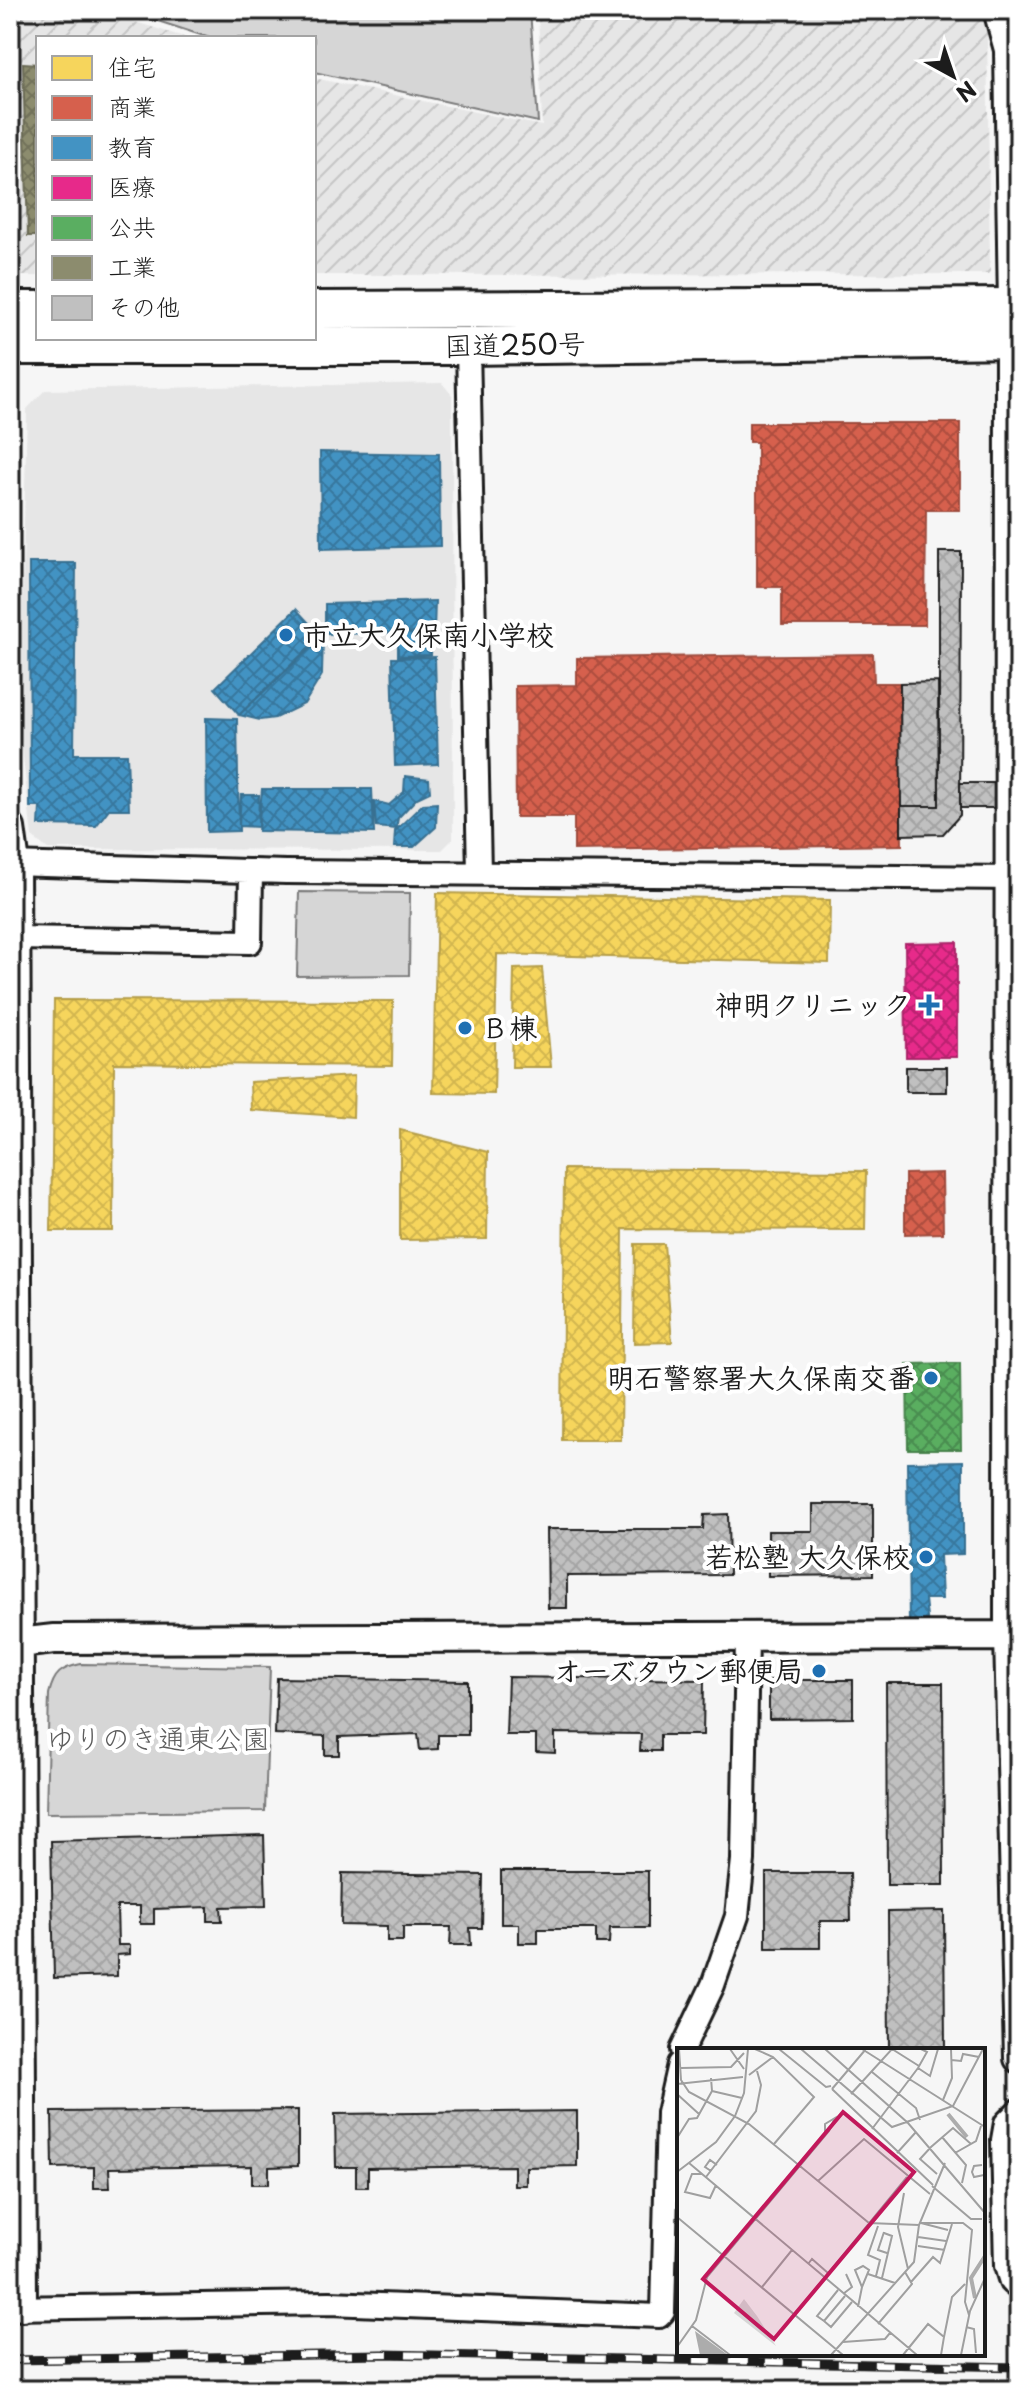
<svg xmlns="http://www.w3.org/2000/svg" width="1029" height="2400" font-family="'Playpen Sans','Klee One',sans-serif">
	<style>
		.built { fill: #e6e6e6 }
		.industrial { fill: url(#industrial-furrows) }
		.green { fill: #d6d6d6; stroke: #797979; stroke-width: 2 }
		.homes { fill: url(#homes-cross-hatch); stroke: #b59e49; stroke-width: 2 }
		.shops { fill: url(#shops-cross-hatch); stroke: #9e4c3e; stroke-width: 2 }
		.schools { fill: url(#schools-cross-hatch); stroke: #376f91; stroke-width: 2 }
		.health { fill: url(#health-cross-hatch); stroke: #aa2569; stroke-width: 2 }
		.public { fill: url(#public-cross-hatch); stroke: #47824c; stroke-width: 2 }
		.industry { fill: url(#industry-cross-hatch); stroke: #6a6a55; stroke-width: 2 }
		.building { fill: url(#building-cross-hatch); stroke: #1c1c1c; stroke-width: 2 }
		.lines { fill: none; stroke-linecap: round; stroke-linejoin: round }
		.minor-casing { stroke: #1c1c1c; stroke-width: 28 }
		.tertiary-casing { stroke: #1c1c1c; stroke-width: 34 }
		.trunk-casing { stroke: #1c1c1c; stroke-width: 42 }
		.minor { stroke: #fff; stroke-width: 22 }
		.tertiary { stroke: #fff; stroke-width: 28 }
		.trunk { stroke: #fff; stroke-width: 36 }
		.rail-casing { stroke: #1c1c1c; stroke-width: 9 }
		.rail { stroke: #fff; stroke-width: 6; stroke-dasharray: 18; stroke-linecap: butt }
		.poi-dot { fill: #1f6fb2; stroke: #fff; stroke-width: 3 }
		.labels { text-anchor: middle; stroke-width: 8; stroke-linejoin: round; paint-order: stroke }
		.street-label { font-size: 28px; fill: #1c1c1c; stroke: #fff }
		.poi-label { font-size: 28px; font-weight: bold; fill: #1c1c1c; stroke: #fff; text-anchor: end }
		.park-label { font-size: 28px; fill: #5d5d5d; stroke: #fff }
		.inset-river { fill: none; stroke: #acacac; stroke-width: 4 }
		.inset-road { fill: none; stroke: #9f9f9f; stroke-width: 2 }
		.view { fill: #c2185b; fill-opacity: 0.15; stroke: #c2185b; stroke-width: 4 }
		.inset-edge { fill: none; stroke: #1c1c1c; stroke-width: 4 }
	</style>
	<defs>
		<pattern id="industrial-furrows" width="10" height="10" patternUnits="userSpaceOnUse" patternTransform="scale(2)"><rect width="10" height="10" fill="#e6e6e6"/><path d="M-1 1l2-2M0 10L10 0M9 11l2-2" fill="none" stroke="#c5c5c5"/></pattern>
		<pattern id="homes-cross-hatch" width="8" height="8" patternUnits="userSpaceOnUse" patternTransform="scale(2)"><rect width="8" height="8" fill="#f6d55c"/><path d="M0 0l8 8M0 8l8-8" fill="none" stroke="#d2b64f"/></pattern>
		<pattern id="shops-cross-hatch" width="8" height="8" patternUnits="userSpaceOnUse" patternTransform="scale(2)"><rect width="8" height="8" fill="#d6604d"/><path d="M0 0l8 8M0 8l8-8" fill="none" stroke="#ad4e3f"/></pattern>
		<pattern id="schools-cross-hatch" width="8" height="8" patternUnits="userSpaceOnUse" patternTransform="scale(2)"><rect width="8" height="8" fill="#4393c3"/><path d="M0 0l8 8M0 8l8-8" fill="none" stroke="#37779e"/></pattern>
		<pattern id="health-cross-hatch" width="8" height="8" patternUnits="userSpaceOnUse" patternTransform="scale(2)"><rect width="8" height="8" fill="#e7298a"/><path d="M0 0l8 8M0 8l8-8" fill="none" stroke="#ba2270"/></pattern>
		<pattern id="public-cross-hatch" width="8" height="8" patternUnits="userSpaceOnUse" patternTransform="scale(2)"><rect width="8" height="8" fill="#5aae61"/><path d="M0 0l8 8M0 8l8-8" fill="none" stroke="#4a8d4f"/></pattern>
		<pattern id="industry-cross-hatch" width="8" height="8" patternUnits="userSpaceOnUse" patternTransform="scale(2)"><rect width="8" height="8" fill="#8c8c6e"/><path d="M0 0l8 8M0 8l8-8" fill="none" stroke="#72725a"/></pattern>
		<pattern id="building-cross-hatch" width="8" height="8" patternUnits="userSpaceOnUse" patternTransform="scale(2)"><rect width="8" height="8" fill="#c0c0c0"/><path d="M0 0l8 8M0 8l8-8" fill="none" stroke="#a4a4a4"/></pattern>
	</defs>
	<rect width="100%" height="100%" fill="#f6f6f6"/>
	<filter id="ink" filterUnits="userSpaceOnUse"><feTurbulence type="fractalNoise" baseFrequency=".0125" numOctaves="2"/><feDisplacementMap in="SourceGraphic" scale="16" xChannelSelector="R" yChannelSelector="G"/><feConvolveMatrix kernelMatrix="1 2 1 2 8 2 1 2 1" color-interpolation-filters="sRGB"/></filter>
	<g filter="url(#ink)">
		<path class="built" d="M442 383 452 395 453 839 442 850 48 849 32 837 19 722 27 409 45 390Z"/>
		<path class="industrial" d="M10 10H97L187 38H38V276H10Z
			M538 10H982L987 24 990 274 314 275V78L542 126Z"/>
		<path class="green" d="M124 10H530L538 122 314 72V38H210Z
			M299 892 410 893 409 975 297 976Z
			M81 1664 270 1667 265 1811 46 1813 49 1694C54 1673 61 1668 81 1664Z"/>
		<path class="homes" d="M437 893 830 900 829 963 497 954 494 1094 433 1093Z
			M542 968 551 1067H512L514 969Z
			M54 1000 393 1001 392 1066 114 1063 113 1231H51Z
			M354 1076 353 1117 251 1110 250 1082Z
			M400 1130 488 1152 487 1239 400 1240Z
			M564 1169 866 1171 865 1230 623 1229 621 1440H562Z
			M635 1244H664L672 1342 634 1343Z"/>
		<path class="shops" d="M749 423H960V510H926L925 625H782V587H757V442H749Z
			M873 654 874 683H900L902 845 574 850V817H516L515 686 577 685V658Z
			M942 1173 943 1233 905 1234V1174Z"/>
		<path class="schools" d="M320 452 439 454 440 546 321 549Z
			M29 563H76L74 754H127L129 809H109L96 826 39 825 40 807H30Z
			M435 601 434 632 325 634V604Z
			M296 609 321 636 239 715 215 688Z
			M432 633 431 655 398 656V634Z
			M323 636 322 675 304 704 275 718 260 720 239 715Z
			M435 657 438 764 395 766 392 658Z
			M206 718 237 719 239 831 207 832Z
			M405 776 429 779 430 792 417 798 398 818 396 829 376 827 374 801 389 805 404 792Z
			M262 789H372L374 833 258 831Z
			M241 795H259L258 827 239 826Z
			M437 803 436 827 414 847H394L395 831 423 804Z
			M963 1461V1554L940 1555 942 1599H925L928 1627 909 1626 907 1462Z"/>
		<path class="health" d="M957 942V1057H906L905 943Z"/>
		<path class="public" d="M960 1363 961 1449H908L907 1364Z"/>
		<path class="industry" d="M23 63 38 64V236H28Z"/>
		<path class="building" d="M939 552H961L960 815 943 834 901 835V806H939Z
			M938 682 939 806H901L900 683Z
			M960 783H1019V808H960Z
			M906 1067H947V1092H906Z
			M813 1504H873V1575L768 1576V1531H813Z
			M728 1514 729 1575 567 1576V1608H548L547 1529H703L704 1515Z
			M508 1677 704 1680 703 1735H660V1751H640L641 1734 555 1733V1753L536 1752V1735H506Z
			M277 1678 468 1681V1735H438V1749L420 1750 418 1734 339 1737V1755H325V1736L275 1734Z
			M769 1680H853V1718L769 1719Z
			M886 1683H943L944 1885H887Z
			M264 1835 266 1906 221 1907 222 1921H208V1907L154 1909V1924H140V1906H117L118 1945H130V1954L117 1955V1976L54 1978 51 1841Z
			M501 1871H648V1928H610L609 1943H596V1929H538V1943H519V1924H501Z
			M342 1873 483 1875 482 1928H470L471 1945H450L451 1927H403V1941H387V1926L341 1925Z
			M766 1873H850L851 1921H820V1948H766Z
			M944 1911 945 2050H889L888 1912Z
			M298 2110V2166L269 2167V2184H252V2166L109 2168 110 2188H94V2167L53 2168 52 2112Z
			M577 2111V2166L526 2167V2185H514V2166L368 2168V2187H356V2167H336L335 2114Z"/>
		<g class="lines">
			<defs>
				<path id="minor" d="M995 10 1006 50 1010 307
					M468 346 479 873
					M10 864 286 872 1019 878
					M15 938 250 942 251 871
					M682 2050 713 1985 737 1916 743 1860 747 1639
					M1019 2110 1006 2123 1003 2140 1006 2266 1011 2282 1019 2288
					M10 2308 330 2303 659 2316 663 2312 668 2113 679 2064"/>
				<path id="tertiary" d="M1010 320 1009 1636 1019 2058
					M10 828 15 864 22 2306
					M19 1643 54 1639 1019 1636"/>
				<path id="trunk" d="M10 310H38
					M314 310 1019 307
					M10 346H468L1019 339"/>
			</defs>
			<use href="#minor" class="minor-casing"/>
			<use href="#tertiary" class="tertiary-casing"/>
			<use href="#trunk" class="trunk-casing"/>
			<use href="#minor" class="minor"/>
			<use href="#tertiary" class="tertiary"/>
			<use href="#trunk" class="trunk"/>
			<defs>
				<path id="rail" d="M10 2360 382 2354 1019 2367
					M10 2389 72 2390"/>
			</defs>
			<use href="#rail" class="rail-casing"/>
			<use href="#rail" class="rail"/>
		</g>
	</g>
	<g class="poi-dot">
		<circle cx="286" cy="635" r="8"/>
		<path d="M925 993h8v8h8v8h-8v8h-8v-8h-8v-8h8z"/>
		<circle cx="465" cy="1028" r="8"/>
		<circle cx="931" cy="1378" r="8"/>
		<circle cx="926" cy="1557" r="8"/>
		<circle cx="819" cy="1671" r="8"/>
	</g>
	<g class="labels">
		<g class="street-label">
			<text transform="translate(515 345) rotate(-1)" y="10">国道250号</text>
		</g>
		<g class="poi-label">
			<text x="302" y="645" text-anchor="start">市立大久保南小学校</text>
			<text x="911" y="1015">神明クリニック</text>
			<text x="481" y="1038" text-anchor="start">Ｂ棟</text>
			<text x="915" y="1388">明石警察署大久保南交番</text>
			<text x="910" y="1567">若松塾 大久保校</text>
			<text x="803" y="1681">オーズタウン郵便局</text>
		</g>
		<g class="park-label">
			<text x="158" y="1749">ゆりのき通東公園</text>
		</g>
	</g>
	<g transform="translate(677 2048)">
		<rect width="308" height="308" fill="#f6f6f6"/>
		<path d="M67 251 80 268 99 298 57 265Z" fill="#d6d6d6"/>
		<path d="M18 283 51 307H23Z" fill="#acacac"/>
		<path class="inset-river" d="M271 66 290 89M298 250 294 230 308 208"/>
		<path class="inset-road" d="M2 1 4 32 12 44 72 76 192 175 242 177M53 1 67 21M78 1 96 9 137 49 97 96M102 1 149 39 154 38M124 1 215 79 276 58 306 1M148 1 231 75 308 165M185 1 308 79M274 12 284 13 286 6 302 9M4 20 54 19 67 5M241 20 253 28 261 1M195 24 239 60 243 72M72 27 96 9M0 36 66 29M155 41 256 137M155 41 189 1M35 43 65 50M0 46 22 66M174 46 215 1 242 18M266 52 275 30 274 1M195 81 241 20 250 4 244 1M265 89 289 117 285 135M0 90 12 71 20 70 35 43 34 30M308 92V146M220 105 239 84M278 105 299 93 304 78M12 115 240 307M305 117 297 118 295 124 297 129 307 127M34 123 28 119 33 112 40 117M0 124 39 94 58 68 67 45 71 1M25 126H15L8 144 33 150 39 137M260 126 243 111 254 99 276 80 294 96M29 129 79 63 84 37 80 23M141 133 187 91 253 146M255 138 294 171H305M227 145 221 179 231 221M0 169 166 307M243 175H286L295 182 288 254 292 267M244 175 271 182M207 184 201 202 210 205M241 189 269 193M241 198 268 202M131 216 135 211 151 225M191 226 218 235M199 228 203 212 191 207 201 178M205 230 215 188 207 185M234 234 256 209 263 215 275 176M85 239 115 202M161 242 140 268 147 273 154 279 175 254M166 246 175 239 169 226M181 259 185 239 178 222 186 218 192 222 185 239M117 267 230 129M147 273 168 248M201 276 235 236 228 224M15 278 53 307M289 279 297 281 299 305M267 289 275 249 288 236M166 294 208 291 213 285M0 299 19 272 30 229 152 83 158 70 148 76V84M154 307 237 214 242 177 268 115M226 307 251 276 267 289 264 307M284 307 293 263 308 230"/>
		<path class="view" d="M166 64 237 124 97 291 26 231Z"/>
		<rect width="308" height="308" class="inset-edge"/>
	</g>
	<rect width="1029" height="2400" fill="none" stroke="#fff" stroke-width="40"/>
	<rect x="20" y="20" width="989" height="2360" fill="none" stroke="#1c1c1c" stroke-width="3" filter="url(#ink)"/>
	<rect x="36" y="36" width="280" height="304" fill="#ffffff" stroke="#a4a4a4" stroke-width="2"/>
	<rect x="52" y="56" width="40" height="24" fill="#f6d55c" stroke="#a4a4a4" stroke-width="2"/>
	<text x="108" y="76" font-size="24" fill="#1c1c1c">住宅</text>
	<rect x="52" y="96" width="40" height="24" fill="#d6604d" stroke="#a4a4a4" stroke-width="2"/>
	<text x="108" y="116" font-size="24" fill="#1c1c1c">商業</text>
	<rect x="52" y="136" width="40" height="24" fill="#4393c3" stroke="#a4a4a4" stroke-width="2"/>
	<text x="108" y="156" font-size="24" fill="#1c1c1c">教育</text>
	<rect x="52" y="176" width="40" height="24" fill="#e7298a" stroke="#a4a4a4" stroke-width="2"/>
	<text x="108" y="196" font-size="24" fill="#1c1c1c">医療</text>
	<rect x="52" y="216" width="40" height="24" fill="#5aae61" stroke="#a4a4a4" stroke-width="2"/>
	<text x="108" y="236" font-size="24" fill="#1c1c1c">公共</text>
	<rect x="52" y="256" width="40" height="24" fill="#8c8c6e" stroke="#a4a4a4" stroke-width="2"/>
	<text x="108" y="276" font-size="24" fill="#1c1c1c">工業</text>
	<rect x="52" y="296" width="40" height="24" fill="#c0c0c0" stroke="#a4a4a4" stroke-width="2"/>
	<text x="108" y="316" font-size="24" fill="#1c1c1c">その他</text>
	<g transform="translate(953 76) rotate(140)" stroke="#ffffff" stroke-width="6" paint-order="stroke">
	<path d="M0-6L14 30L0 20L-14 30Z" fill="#1c1c1c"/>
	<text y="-12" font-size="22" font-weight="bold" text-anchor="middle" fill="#1c1c1c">N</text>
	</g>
</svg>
